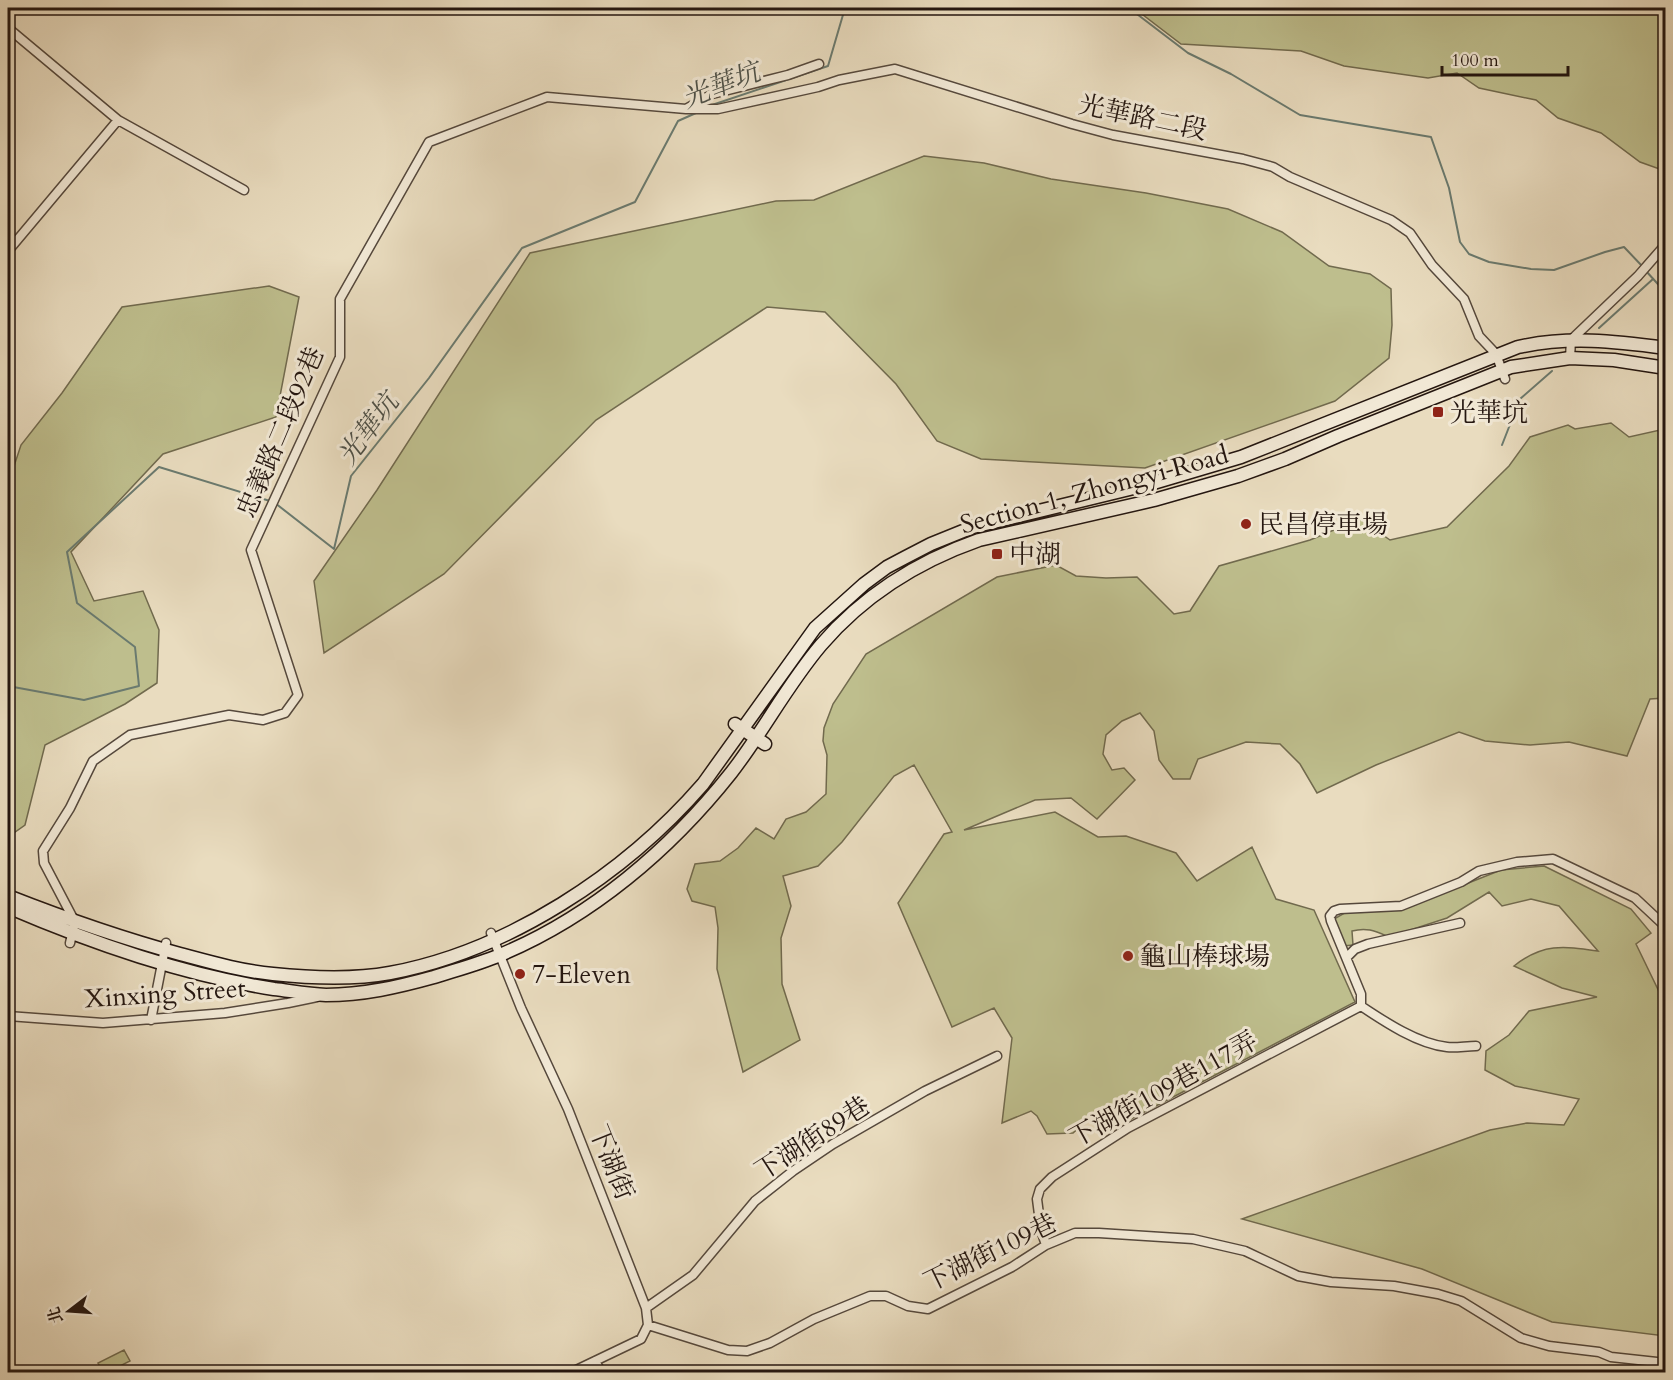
<svg xmlns="http://www.w3.org/2000/svg" width="1673" height="1380" font-family="Cardo,'Noto Serif TC',serif">
	<style>
		.green { fill: #bebe8d; stroke: #716a4e; stroke-width: 1.5 }
		.lines { fill: none; stroke-linecap: round; stroke-linejoin: round }
		.stream { stroke: #6a7a6f; stroke-width: 2 }
		.street-casing { stroke: #55483c; stroke-width: 11 }
		.secondary-casing { stroke: #241610; stroke-width: 15 }
		.street { stroke: #f1e8d5; stroke-width: 8 }
		.secondary { stroke: #f1e8d5; stroke-width: 12 }
		.poi-dot { fill: #8f2418; stroke: #f1e8d5; stroke-width: 2 }
		.labels { text-anchor: middle; stroke-width: 6; stroke-linejoin: round; paint-order: stroke }
		.street-label { font-size: 26px; fill: #241610; stroke: #f1e8d5 }
		.poi-label { font-size: 26px; fill: #241610; stroke: #f1e8d5; text-anchor: start }
		.water-label { font-size: 27px; font-style: italic; fill: #4d5048; stroke: #f1e8d5 }
	</style>
	<rect width="100%" height="100%" fill="#e9dcbf"/>
	<filter id="stains"><feTurbulence type="fractalNoise" baseFrequency=".00333" numOctaves="4"/><feColorMatrix values="0 0 0 0 .2 0 0 0 0 .09 0 0 0 0 .02 0 0 0 .5 -.17"/></filter>
	<radialGradient id="worn" r=".72"><stop offset=".6" stop-color="#630" stop-opacity="0"/><stop offset="1" stop-color="#630" stop-opacity=".3"/></radialGradient>
	<path class="green" d="M1134 8H1665V171L1640 162 1601 133 1558 118 1536 100 1479 88 1457 73 1428 78 1344 66 1301 51 1181 44Z
		M924 156 984 163 1051 179 1146 193 1228 209 1282 232 1329 266 1370 274 1391 289 1392 325 1389 358 1335 401 1145 468 981 459 937 441 896 384 825 312 767 307 596 420 444 574 324 653 314 581 377 490 530 253 776 201 814 200Z
		M269 286 299 297 276 417 163 454 71 552 94 601 143 591 159 630 157 683 125 704 45 745 25 825 8 837V484L21 445 62 393 122 307Z
		M1611 423 1629 437 1660 430 1666 436 1665 698 1650 699 1627 756 1569 742 1530 745 1485 741 1459 732 1376 765 1317 793 1300 764 1280 744 1246 742 1198 759 1190 779H1173L1159 760 1154 731 1140 713 1122 721 1106 735 1103 754 1112 770 1124 768 1135 780 1097 819 1071 798 1035 800 964 830 1055 812 1098 837 1126 836 1176 853 1197 881 1252 847 1276 899 1314 910 1355 1002 1129 1120 1112 1108 1093 1115 1073 1133 1047 1134 1037 1116 1031 1111 1002 1123 1012 1038 994 1008 952 1027 898 903 944 834 952 832 914 765 894 776 842 842 818 866 783 876 791 906 781 938 782 984 800 1040 743 1072 717 969 718 928 715 907 692 901 687 889 695 864 720 861 738 848 756 828 774 839 786 819 806 812 826 794 827 755 823 741 824 728 833 704 866 654 997 577 1056 565 1076 576 1106 578 1137 577 1174 614 1190 611 1219 566 1310 540 1360 519 1390 540 1447 527 1509 466 1530 437 1568 425 1575 429Z
		M1544 866 1631 909 1651 933 1636 944 1665 1004V1336L1552 1322 1422 1269 1242 1219 1490 1130 1527 1123 1564 1125 1579 1099 1515 1086 1485 1070 1486 1051 1509 1035 1529 1011 1597 997 1562 988 1514 966C1543 943 1563 946 1598 951L1559 906 1531 899 1502 906 1489 892 1447 918 1389 937C1375 931 1367 927 1352 931L1353 945 1343 946 1334 919 1348 911 1403 909 1501 870Z
		M124 1350 130 1361 108 1372H103L98 1363Z"/>
	<g class="lines">
		<path class="stream" d="M1129 8 1188 53 1231 74 1300 115 1431 137 1449 188 1460 242 1469 254 1489 262 1531 269 1554 270 1605 252 1624 247 1643 267
			M712 105 828 66 845 8
			M1646 271 1666 293
			M1599 328 1653 279
			M1502 445 1520 399 1552 371
			M275 503 334 549 351 476 429 378 522 248 635 202 678 121 696 113
			M8 686 84 700 139 686 135 647 77 603 67 552 159 467 270 501"/>
		<defs>
			<path id="street" d="M8 28 118 120 244 190
				M686 109H718L818 87 839 80 895 69 1072 124 1113 135 1243 159 1273 167 1290 177 1391 220 1410 233 1432 265 1464 299 1479 336 1496 354 1505 379
				M8 251 118 120
				M1570 358 1571 340 1638 276 1666 244
				M491 933 521 1008 568 1109 646 1308 648 1325 641 1339 572 1372
				M70 943 75 922 44 863 43 851 70 808 93 761 130 735 229 715 263 720 285 713 298 695 251 550 340 357V299L429 142 547 97 686 109 712 94 788 75 819 64
				M1347 957 1355 949 1368 944 1460 923
				M1361 1006V994L1331 921 1330 916 1334 911 1340 909 1401 906 1461 882 1479 871 1517 862 1553 859 1635 898 1666 927
				M1361 1006C1385 1022 1418 1044 1447 1047 1456 1048 1466 1046 1476 1046
				M8 1016 103 1023 225 1013 288 1003 317 997
				M151 1020 166 943
				M1046 1245 1041 1230 1037 1199 1040 1189 1052 1177 1128 1128 1361 1006
				M646 1308 693 1275 755 1201 793 1171 833 1144 925 1091 997 1056
				M648 1325 728 1350 747 1351 770 1343 814 1319 870 1296H886L908 1306 928 1309 1012 1267 1046 1245 1075 1233H1099L1193 1239 1245 1251 1298 1276 1331 1282 1394 1286 1438 1294 1461 1301 1521 1338 1549 1346 1599 1352 1611 1357 1666 1363
				M595 1361 601 1372"/>
			<path id="secondary" d="M735 724 765 744
				M8 896C64 918 121 938 180 954 210 962 241 971 273 974 311 978 352 980 390 973 508 951 625 874 703 784L815 628 864 584 887 567 904 558 931 544 973 527 1150 484 1241 457 1518 347C1569 336 1614 341 1666 348
				M8 907C92 943 182 975 274 989 291 991 308 994 326 995 363 995 398 987 434 977 456 970 479 964 500 955 591 917 670 850 731 773 763 732 787 685 821 645 863 596 919 561 979 540L1154 500 1238 476 1285 459 1338 436 1511 367 1570 358 1614 360 1666 368"/>
		</defs>
		<use href="#street" class="street-casing"/>
		<use href="#secondary" class="secondary-casing"/>
		<use href="#street" class="street"/>
		<use href="#secondary" class="secondary"/>
	</g>
	<g class="poi-dot">
		<rect x="1432" y="406" width="12" height="12" rx="3"/>
		<circle cx="1246" cy="524" r="6"/>
		<rect x="991" y="548" width="12" height="12" rx="3"/>
		<circle cx="1128" cy="956" r="6"/>
		<circle cx="520" cy="974" r="6"/>
	</g>
	<g class="labels">
		<g class="street-label">
			<text transform="translate(1143 117) rotate(12)" y="9">光華路二段</text>
			<text transform="translate(280 432) rotate(-67)" y="9">忠義路二段92巷</text>
			<text transform="translate(1094 489) rotate(-15)" y="9">Section 1, Zhongyi Road</text>
			<text transform="translate(165 993) rotate(-4)" y="9">Xinxing Street</text>
			<text transform="translate(1163 1089) rotate(-29)" y="9">下湖街109巷117弄</text>
			<text transform="translate(812 1138) rotate(-33)" y="9">下湖街89巷</text>
			<text transform="translate(612 1162) rotate(68)" y="9">下湖街</text>
			<text transform="translate(990 1252) rotate(-26)" y="9">下湖街109巷</text>
		</g>
		<g class="poi-label">
			<text x="1450" y="421">光華坑</text>
			<text x="1258" y="533">民昌停車場</text>
			<text x="1009" y="563">中湖</text>
			<text x="1140" y="965">龜山棒球場</text>
			<text x="532" y="983">7-Eleven</text>
		</g>
		<g class="water-label">
			<text transform="translate(721 85) rotate(-21)" y="9">光華坑</text>
			<text transform="translate(368 429) rotate(-53)" y="9">光華坑</text>
		</g>
	</g>
	<rect width="1673" height="1380" fill="none" stroke="#e9dcbf" stroke-width="30"/>
	<rect x="9" y="9" width="1655" height="1362" fill="none" stroke="#241610" stroke-width="3"/>
	<rect x="15" y="15" width="1643" height="1350" fill="none" stroke="#241610" stroke-width="1.5"/>
	<g transform="translate(69 1311) rotate(253)" stroke="#f1e8d5" stroke-width="4.5" paint-order="stroke">
	<path d="M0-4.5L10 22L0 15L-10 22Z" fill="#241610"/>
	<text y="-9" font-size="16" font-weight="bold" text-anchor="middle" fill="#241610">北</text>
	</g>
	<path d="M1442 66v9h126v-9" fill="none" stroke="#241610" stroke-width="3"/>
	<text x="1451" y="66" font-size="18" fill="#241610" stroke="#f1e8d5" stroke-width="4.5" paint-order="stroke">100 m</text>
	<rect width="100%" height="100%" filter="url(#stains)"/>
	<rect width="100%" height="100%" fill="url(#worn)"/>
</svg>
